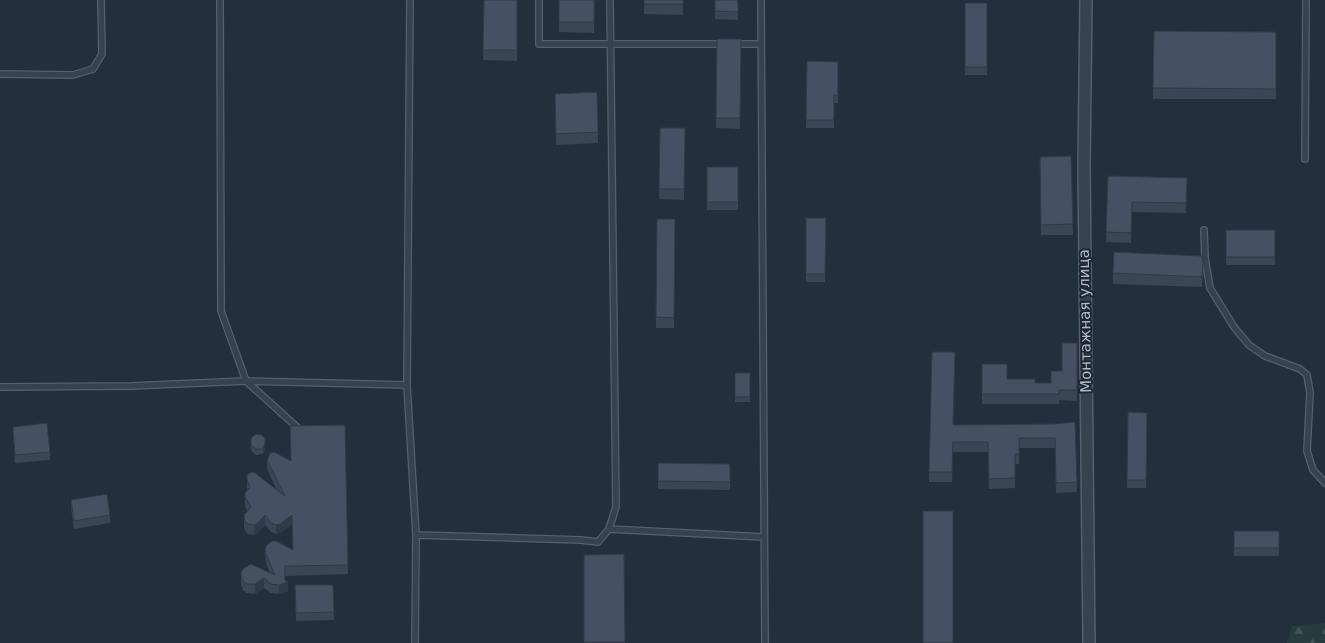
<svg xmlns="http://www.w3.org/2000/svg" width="1325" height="643" font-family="'DejaVu Sans',sans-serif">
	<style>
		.forest { fill: url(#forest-firs) }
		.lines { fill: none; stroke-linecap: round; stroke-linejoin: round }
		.service-casing { stroke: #565f6c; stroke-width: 8 }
		.minor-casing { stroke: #565f6c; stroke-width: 14 }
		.service { stroke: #38414e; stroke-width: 5.5 }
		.minor { stroke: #38414e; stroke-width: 11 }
		.wall { fill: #3b4654 }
		.shaded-wall { fill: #303945 }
		.building { fill: #455162; stroke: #303945 }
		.labels { text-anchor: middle; stroke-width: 4; stroke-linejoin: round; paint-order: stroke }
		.street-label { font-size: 15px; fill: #b4bcc9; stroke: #1d2633 }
	</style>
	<defs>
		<pattern id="forest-firs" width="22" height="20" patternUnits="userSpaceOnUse" patternTransform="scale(1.25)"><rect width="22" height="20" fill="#263c3f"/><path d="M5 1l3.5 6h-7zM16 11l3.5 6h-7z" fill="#435659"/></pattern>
	</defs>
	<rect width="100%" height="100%" fill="#242f3e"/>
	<path class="forest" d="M1325 623V643H1287L1292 626Z"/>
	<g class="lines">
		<defs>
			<path id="service" d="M220 0 221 311 246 381 298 428
				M410 0 407 385 416 535 415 643
				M539 0V44H724
				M761 0 765 643
				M733 44H761
				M0 74 73 75 93 69 102 54 101 0
				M1305 159 1306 0
				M1204 230 1205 258 1210 288 1234 327 1249 345 1265 356 1300 369 1307 375 1310 393 1307 451 1313 470 1325 483
				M0 387 131 386 246 381 407 385
				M609 529 764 537
				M416 535 581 540 598 542 609 529 616 507 610 0"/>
			<path id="minor" d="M1086 0 1084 166 1089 643"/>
		</defs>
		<use href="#service" class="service-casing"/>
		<use href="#minor" class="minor-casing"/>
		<use href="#service" class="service"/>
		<use href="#minor" class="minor"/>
	</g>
	<path class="wall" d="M484 0H517V61L483 60Z
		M559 0H595L594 33 559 32Z
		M644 0H683V15L644 14Z
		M715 0H738V20L715 19Z
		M965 3H987V75H965Z
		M1154 31 1276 32V99H1153Z
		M717 39H741L740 129 716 128Z
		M807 61 838 62V103H834V128H806Z
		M555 94 598 132V143L556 145Z
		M660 128H685L684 200 659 199Z
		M1071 156 1073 235H1041L1040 157Z
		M707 167H738V210H707Z
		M1108 176 1187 178 1186 213 1132 212 1131 243 1106 242Z
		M826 218 825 282H806V274Z
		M657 219H675L674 328H656Z
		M1226 230H1275V265H1226Z
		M1113 273 1203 274 1202 287 1113 284Z
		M1077 343V401L1059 400V404H982V364L1007 379 1035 383H1051L1062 371Z
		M932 352 954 425 1054 424 1077 482V492L1056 493 1055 448H1019V464H1015V488L989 489 988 452H953L952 482H929Z
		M735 373H750V402H735Z
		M1128 412 1147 413 1146 488H1127Z
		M345 425 348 574 285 576V580L288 591 279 594 271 593 264 588 255 594 247 593 243 590 241 585V576L270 573 266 563 265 550H293L292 524 280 533 276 534 271 532 265 525 258 533 254 535 248 534 245 531 244 527V518L248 511 245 507V497L247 490V479L277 490 267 469V460H291Z
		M13 427 50 452V460L15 463 13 435Z
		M251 438 265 450 263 454 256 455 251 450Z
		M730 464V490L658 489V481Z
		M71 500 110 515V523L74 529 71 508Z
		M1234 531H1279V556H1234Z
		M624 554 625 643H584V555Z
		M295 585H333L334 620 296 621Z"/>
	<path class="shaded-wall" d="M265 444V450L263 454V449Z
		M265 515V525L258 533 254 535V525Z
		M292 515V524L280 533 276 534V525Z
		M264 578V588L255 594V584Z
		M288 582V591L279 594V585Z"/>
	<path class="building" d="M484 0H517V50H483Z
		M559 0H594V22H559Z
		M644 0H683V4H644Z
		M715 0H738V12L715 11Z
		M965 3H987V67H965Z
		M1154 31 1276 32V89L1153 88Z
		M717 39H741L740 118H716Z
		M807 61 838 62V95H834V120H806Z
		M597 92 598 132 556 134 555 94Z
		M660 128H685L684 189H659Z
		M1071 156 1073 224 1041 225 1040 157Z
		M707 167H738V202H707Z
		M1108 176 1187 178 1186 203 1132 202 1131 233 1106 232Z
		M806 218H826L825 274H806Z
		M657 219H675L674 318 656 317Z
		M1226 230H1275V257H1226Z
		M1114 252 1202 256 1203 263 1202 277 1113 273Z
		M1062 343H1077V390H1059V394H982V364H1007V379H1035V383H1051V371H1062Z
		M932 352H955L953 425 1054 424 1075 422 1077 482 1056 483 1055 438H1019V454H1015V478L989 479 988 442H953L952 472H929Z
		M735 373H750V397H735Z
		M1128 412 1147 413 1146 480H1127Z
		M47 423 50 452 15 455 13 427Z
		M345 425 348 565 285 566V580L288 582 279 585 271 584 264 578 255 584H247L243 581 241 576V572L244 568 251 564 275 575 266 554 265 550 267 545 272 541H276L293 550 292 515 280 524 276 525 271 523 265 515 258 523 254 525 248 524 245 521 244 518 245 514 251 507 245 497V493L250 487 247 479V475L251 472 255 473 285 496 267 460 270 453 274 452 291 461 290 426Z
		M256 434 262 435 265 439V444L263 449H256L251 445V438Z
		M658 463 730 464V482L658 481Z
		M107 494 110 515 74 521 71 500Z
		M923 511H953V643H923Z
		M1234 531H1279V548H1234Z
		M624 554 625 642H584V555Z
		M295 585H333L334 612 296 613Z"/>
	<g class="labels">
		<g class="street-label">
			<text transform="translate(1085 321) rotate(-91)" y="5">Монтажная улица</text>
		</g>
	</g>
</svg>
